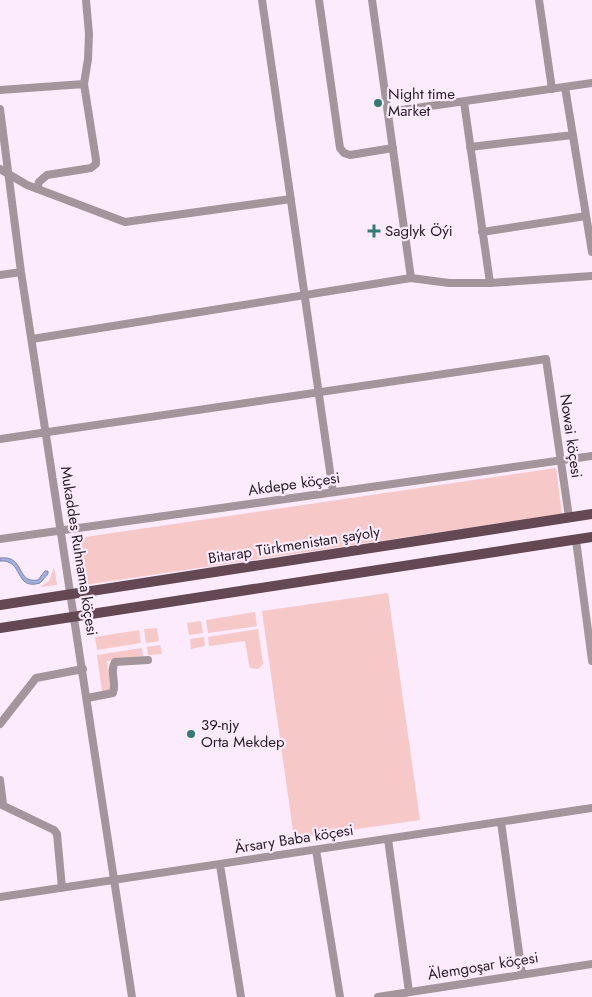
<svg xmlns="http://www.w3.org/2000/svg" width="592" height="997" font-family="Jost,sans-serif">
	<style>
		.green { fill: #f6c8c8 }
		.water { fill: #a1b0de; stroke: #7c84a7 }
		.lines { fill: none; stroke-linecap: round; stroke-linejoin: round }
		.minor { stroke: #a4949b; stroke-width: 8 }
		.major { stroke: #644955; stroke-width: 10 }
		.poi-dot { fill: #317a76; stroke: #fbebfc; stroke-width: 2 }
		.labels { text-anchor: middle; stroke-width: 4.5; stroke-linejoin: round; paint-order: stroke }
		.poi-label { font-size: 15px; fill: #271d27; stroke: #fbebfc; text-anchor: start }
		.street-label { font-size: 15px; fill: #271d27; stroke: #fbebfc }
	</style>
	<rect width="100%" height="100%" fill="#fbebfc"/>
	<path class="green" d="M556 468 562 514 84 585 78 538Z
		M54 567 57 585 40 587 49 581Z
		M388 593 420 820 294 838 262 611Z
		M255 612 257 626 208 633 206 620Z
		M201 621 203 633 189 635 187 623Z
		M157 628 159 641 146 643 144 629Z
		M258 629 263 664 258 669 250 668 249 664 245 641 209 646 208 637Z
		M139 630 141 643 97 650 95 637Z
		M204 637 205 646 191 649 190 639Z
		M160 645 162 654 148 655 147 647Z
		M142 648 143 656 107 661 111 687 110 690 102 691 97 655Z"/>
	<path class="water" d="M0 558C26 555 15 584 38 580L45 571H48V574L40 583C14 591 24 559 0 561Z"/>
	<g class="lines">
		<path class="minor" d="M262 0 333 492
			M319 0 340 148 344 153 350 155 393 148
			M539 0 552 89
			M565 87 592 252
			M0 90 84 84 88 59 89 34 86 0
			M464 102 490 283
			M0 109 21 272 132 997
			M388 112 592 83
			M470 147 573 135
			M0 169 27 185 125 222 291 199
			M37 189 39 182 47 175 91 168 96 164V160L84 84
			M482 232 586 216
			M0 275 21 272
			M411 278 449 283H490L592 276
			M32 339 411 278 372 0
			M0 439 546 359 569 517
			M0 539 592 456
			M576 540 592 661
			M87 698 113 693C117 682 109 672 115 662L148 660
			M0 724 36 678 83 669
			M0 780 3 804
			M0 804 54 830 57 834 62 888
			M501 822 522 974
			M388 839 409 992
			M316 850 340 997
			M220 865 241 997
			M0 897 592 808
			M378 997 592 964"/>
		<path class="major" d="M0 605 592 514
			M0 628 592 537"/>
	</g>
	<g class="poi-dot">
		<circle cx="378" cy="103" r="5"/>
		<path d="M371.5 223.5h5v5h5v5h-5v5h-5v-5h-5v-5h5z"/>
		<circle cx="191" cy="734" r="5"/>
	</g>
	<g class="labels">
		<g class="poi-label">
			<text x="388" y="99">Night time<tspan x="388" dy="17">Market</tspan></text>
			<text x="385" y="236">Saglyk Öýi</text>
			<text x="201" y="730">39-njy<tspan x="201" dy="17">Orta Mekdep</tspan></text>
		</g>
		<g class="street-label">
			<text transform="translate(571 436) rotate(82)" y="5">Nowai köçesi</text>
			<text transform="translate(294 484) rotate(-8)" y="5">Akdepe köçesi</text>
			<text transform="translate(294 545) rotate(-9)" y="5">Bitarap Türkmenistan şaýoly</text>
			<text transform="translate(79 551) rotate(81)" y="5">Mukaddes Ruhnama köçesi</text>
			<text transform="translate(294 839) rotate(-9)" y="5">Ärsary Baba köçesi</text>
			<text transform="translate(483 966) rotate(-9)" y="5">Älemgoşar köçesi</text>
		</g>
	</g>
</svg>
